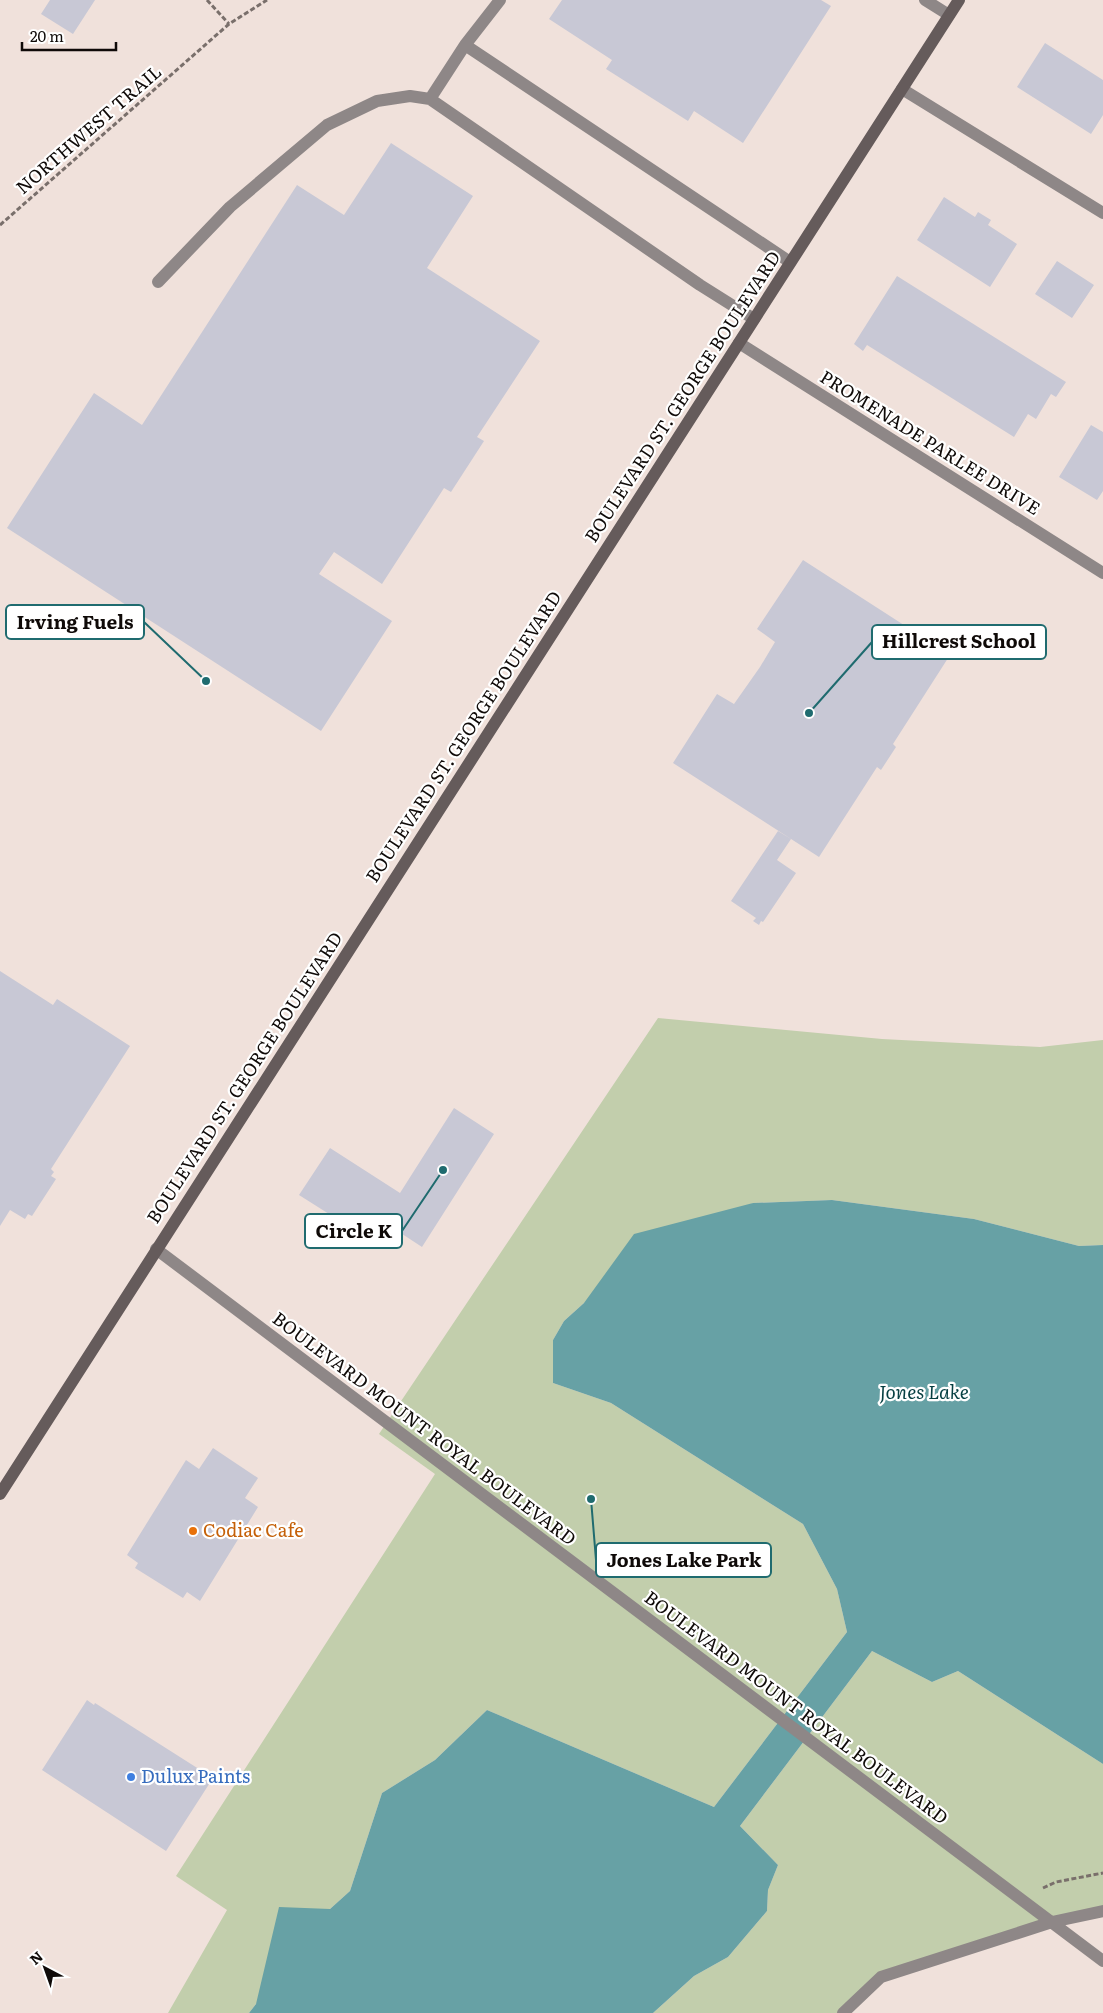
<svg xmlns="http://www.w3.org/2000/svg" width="1103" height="2013" font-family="Literata,serif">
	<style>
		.green { fill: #c2ceac }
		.water { fill: #67a1a5 }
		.building { fill: #c8c8d5 }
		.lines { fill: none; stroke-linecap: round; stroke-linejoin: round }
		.path { stroke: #796f6b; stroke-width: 3; stroke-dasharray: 5 2.5; stroke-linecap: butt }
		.service { stroke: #8e8787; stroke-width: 12 }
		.minor { stroke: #8e8787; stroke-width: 12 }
		.secondary { stroke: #655b5b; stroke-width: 12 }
		.food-dot { fill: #e8710a; stroke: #fff; stroke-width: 2 }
		.shop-dot { fill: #3f7fe0; stroke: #fff; stroke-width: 2 }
		.labels { text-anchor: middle; stroke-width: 4.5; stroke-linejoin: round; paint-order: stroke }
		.street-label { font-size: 18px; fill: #0f0a08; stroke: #fff }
		.food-label { font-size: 18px; fill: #c56008; stroke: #fff; text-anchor: start }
		.shop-label { font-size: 18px; fill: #366cbe; stroke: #fff; text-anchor: start }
		.water-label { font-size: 19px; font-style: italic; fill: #063f42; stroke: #fff }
		.leader { fill: none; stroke: #1f6b6f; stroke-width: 2 }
		.callout-dot { fill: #1f6b6f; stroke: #fff; stroke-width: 2 }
		.callout { fill: #fff; stroke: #1f6b6f; stroke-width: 2 }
		.callout-label { font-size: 19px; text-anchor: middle; font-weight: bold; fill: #0f0a08 }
	</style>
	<rect width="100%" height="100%" fill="#f0e1db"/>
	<path class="green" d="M658 1018 882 1039 1040 1047 1103 1040V1245L1079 1246 974 1219 832 1200 753 1203 584 1303 564 1321 553 1340V1383L611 1403 803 1524 837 1589 847 1632 714 1807 487 1710 435 1760 382 1793 350 1891 330 1909 249 2013H168L227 1910 176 1876 435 1474 379 1434Z
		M872 1651 932 1682 958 1671 1103 1764V1911L881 1977 843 2013H653L694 1976 728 1957 767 1911 768 1890 778 1865 740 1826Z"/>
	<path class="water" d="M832 1200 974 1219 1079 1246 1103 1245V1764L958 1671 932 1682 872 1651 740 1826 778 1865 768 1890 767 1911 728 1957 694 1976 653 2013H249L256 2004 279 1907 330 1909 350 1891 382 1793 435 1760 487 1710 714 1807 847 1632 837 1589 803 1524 611 1403 553 1383V1340L564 1321 584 1303 634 1234 753 1203Z"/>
	<path class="building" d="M50 0H95L73 34 41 14Z
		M562 0H821L831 6 743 143 694 111 688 121 606 69 612 60 549 19Z
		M1045 43 1103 80V115L1091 134 1017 87Z
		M391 143 473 196 427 268 540 341 477 437 484 441 451 492 444 488 382 584 334 552 319 574 392 621 321 731 7 528 94 393 142 425 297 185 344 215Z
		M944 197 975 217 978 212 991 220 988 225 1017 244 990 287 917 240Z
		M1057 261 1094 285 1072 318 1035 294Z
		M897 276 1066 382 1056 397 1051 394 1036 419 1028 414 1014 437 867 345 863 351 854 344Z
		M1091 425 1103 432V491L1097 500 1059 477Z
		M803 560 907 627 908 626 923 635 922 637 950 655 893 744 896 747 881 770 877 767 819 857 673 763 717 694 734 704 760 667 775 642 757 629Z
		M778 831 791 839 777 860 796 873 763 922 761 921 759 925 753 921 756 918 731 901Z
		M0 971 53 1005 57 999 130 1046 51 1169 54 1172 51 1176 56 1179 32 1216 28 1214 25 1219 10 1210 0 1226Z
		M454 1108 494 1134 422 1247 390 1226 378 1245 299 1195 330 1148 400 1193Z
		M213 1448 258 1478 245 1498 258 1507 200 1601 187 1592 183 1598 135 1568 138 1563 127 1555 186 1460 199 1469Z
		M87 1700 94 1705 95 1703 213 1778 166 1851 42 1770Z"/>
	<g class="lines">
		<path class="path" d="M207 0 229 24
			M0 225 229 24 267 0
			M1043 1888 1056 1882 1103 1873"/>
		<path class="service" d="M500 0 465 45 790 262
			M925 0 949 15
			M465 45 430 99 700 285 754 319
			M158 282 230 207 327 125 377 101 410 96 430 99"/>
		<path class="minor" d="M902 89 1103 213
			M739 343 1103 573
			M156 1249 1103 1961
			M843 2013 881 1977 1052 1922 1103 1911"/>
		<path class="secondary" d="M0 1494 959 0"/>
	</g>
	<circle class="food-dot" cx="193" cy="1531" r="5"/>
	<circle class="shop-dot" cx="131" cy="1777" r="5"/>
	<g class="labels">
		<g class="street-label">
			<text transform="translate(89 130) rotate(-41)" y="6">NORTHWEST TRAIL</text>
			<text transform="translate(683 397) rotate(-57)" y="6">BOULEVARD ST. GEORGE BOULEVARD</text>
			<text transform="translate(930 443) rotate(32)" y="6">PROMENADE PARLEE DRIVE</text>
			<text transform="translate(464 737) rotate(-57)" y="6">BOULEVARD ST. GEORGE BOULEVARD</text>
			<text transform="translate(245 1078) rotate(-57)" y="6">BOULEVARD ST. GEORGE BOULEVARD</text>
			<text transform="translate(424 1429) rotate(37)" y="6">BOULEVARD MOUNT ROYAL BOULEVARD</text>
			<text transform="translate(796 1708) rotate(37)" y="6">BOULEVARD MOUNT ROYAL BOULEVARD</text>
		</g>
		<g class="food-label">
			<text x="203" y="1537">Codiac Cafe</text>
		</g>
		<g class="shop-label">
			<text x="141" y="1783">Dulux Paints</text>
		</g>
		<g class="water-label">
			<text x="924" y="1399">Jones Lake</text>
		</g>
	</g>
	<path class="leader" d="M206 681L144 622M809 713L872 642M443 1170L402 1231M591 1499L596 1560"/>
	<g class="callout-dot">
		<circle cx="206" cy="681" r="5"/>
		<circle cx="809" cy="713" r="5"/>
		<circle cx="443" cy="1170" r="5"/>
		<circle cx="591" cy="1499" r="5"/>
	</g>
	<g class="callout">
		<rect x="6" y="605" width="138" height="34" rx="5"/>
		<rect x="872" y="625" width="174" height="34" rx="5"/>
		<rect x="305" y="1214" width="97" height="34" rx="5"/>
		<rect x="596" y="1543" width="175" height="34" rx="5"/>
	</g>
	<g class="callout-label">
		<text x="75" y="629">Irving Fuels</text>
		<text x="959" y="648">Hillcrest School</text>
		<text x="354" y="1238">Circle K</text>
		<text x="684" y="1567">Jones Lake Park</text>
	</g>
	<g transform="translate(45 1968) rotate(319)" stroke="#ffffff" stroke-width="4" paint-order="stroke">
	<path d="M0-4L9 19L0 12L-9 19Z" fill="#0f0a08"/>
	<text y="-8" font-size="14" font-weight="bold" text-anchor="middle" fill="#0f0a08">N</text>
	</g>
	<path d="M22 42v8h94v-8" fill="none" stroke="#0f0a08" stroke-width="2.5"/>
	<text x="30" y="42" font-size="15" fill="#0f0a08" stroke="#ffffff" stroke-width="4" paint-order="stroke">20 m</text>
</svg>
